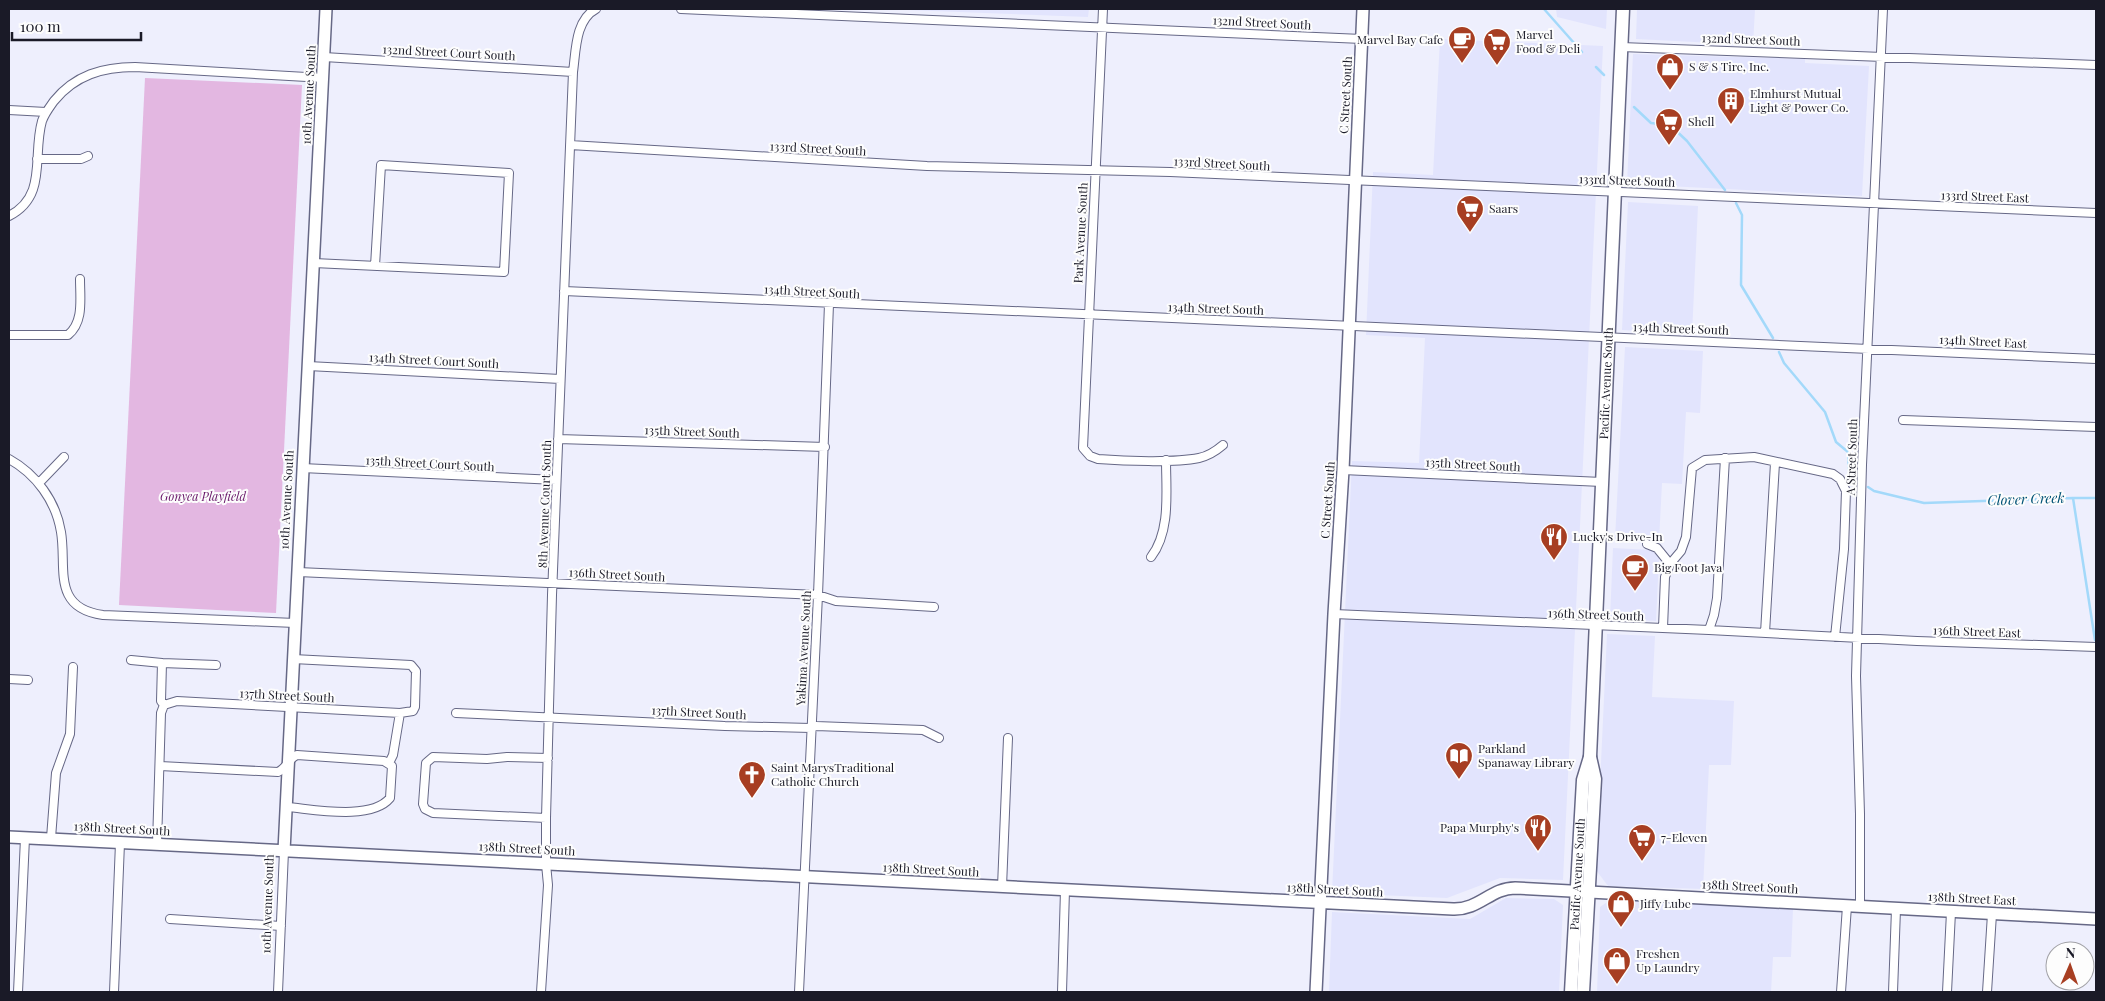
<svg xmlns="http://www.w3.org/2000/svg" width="2105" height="1001" font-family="'Playfair Display',serif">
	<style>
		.built { fill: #e2e4fd }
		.green { fill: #e3b7e1 }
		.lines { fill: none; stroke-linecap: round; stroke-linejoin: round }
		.stream { stroke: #a3d9fa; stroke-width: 2.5 }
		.street-casing { stroke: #666886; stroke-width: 10 }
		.secondary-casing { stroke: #666886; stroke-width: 14 }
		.primary-casing { stroke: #666886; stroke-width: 15 }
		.street { stroke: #fff; stroke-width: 8 }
		.secondary { stroke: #fff; stroke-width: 11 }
		.primary { stroke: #fff; stroke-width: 12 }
		.labels { text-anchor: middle; stroke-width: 4; stroke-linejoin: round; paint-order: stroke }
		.street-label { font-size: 12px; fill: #1a1a27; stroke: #fdfdfd }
		.poi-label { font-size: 12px; fill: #1a1a27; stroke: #fdfdfd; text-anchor: start }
		.park-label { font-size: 12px; font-style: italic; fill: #671568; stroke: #fdfdfd }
		.water-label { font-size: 14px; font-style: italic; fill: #005275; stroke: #fdfdfd }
	</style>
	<rect width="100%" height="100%" fill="#eeeffd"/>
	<path class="built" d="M881 9H1089L1088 17Z
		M1556 9H1607L1606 29 1557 17Z
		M1637 9H1755L1753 45 1636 39Z
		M1440 39 1603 46 1563 880 1500 878 1447 898 1332 893 1352 461 1419 463 1425 338 1366 335 1373 172 1433 175Z
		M1633 54 1805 59V63L1869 66 1862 196 1627 184Z
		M1628 202 1698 206 1692 334 1622 330Z
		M1625 347 1703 351 1700 413 1686 412 1682 484 1662 483 1659 541 1615 539Z
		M1613 548 1652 550 1659 558 1656 621 1610 619Z
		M1607 634 1655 636 1652 697 1734 701 1731 765H1709L1703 889 1608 886 1596 870Z
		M1506 898 1554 899 1563 905 1559 992H1329L1332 912 1470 919Z
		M1610 900 1793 909 1791 957H1773L1771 992H1597L1600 907Z"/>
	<path class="green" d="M145 78 302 85 276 613 119 605Z"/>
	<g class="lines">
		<path class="stream" d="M1544 9 1582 52
			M1596 67 1604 75
			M1634 107 1651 123 1670 125 1687 141 1725 190
			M1736 203 1742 215 1741 285 1773 338
			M1779 352 1784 363 1825 412 1836 442 1848 452 1849 471 1855 476
			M1868 487 1874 491 1924 503 2073 498 2095 640
			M2073 498H2096"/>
		<defs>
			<path id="street" d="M681 9 1362 39
				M1103 9 1083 448 1090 456 1098 459C1124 461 1174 463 1199 458 1208 456 1216 451 1223 445
				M1621 47 2096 65
				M324 57 573 72
				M9 110 46 112
				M570 145 927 166 1170 172 2096 213
				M37 159H81L88 156
				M9 216C48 196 32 156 42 121 45 113 49 108 54 101 75 75 103 67 135 67L324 78
				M314 263 504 272 509 173 381 165 375 266
				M564 291 2096 359
				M9 335H68C84 322 80 299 80 279
				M308 366 560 379
				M1903 420 2096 427
				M558 439 825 447
				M9 459C36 474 56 501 61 532 67 567 51 608 103 615L295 623
				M302 468 556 480
				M1343 470 1602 482
				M39 483 64 457
				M1647 544 1657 548 1670 564
				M1151 557C1171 531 1166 491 1166 460
				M298 572 818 595 836 601 934 607
				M1334 614 1709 630 1917 641 2096 647
				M1663 628 1665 577 1670 564 1681 551 1686 537 1692 468 1705 460 1754 457 1833 474 1840 479 1846 491 1844 549 1835 637
				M1709 630 1714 615 1717 598 1725 458
				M1765 633 1775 463
				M131 660 162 663 161 701 164 705
				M162 663 216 665
				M9 679 28 680
				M164 705 177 701 400 713 413 711 415 707 416 671 411 665 293 659
				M456 713 725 726 811 728 816 726 923 730 939 738
				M389 763 393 755 400 713
				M160 766 278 772C287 768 289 758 297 755L384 761 392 766 390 798C371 821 313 809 287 807
				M546 818 433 813 425 809 423 804 426 763 433 757 487 759 507 757 548 758
				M51 838 56 773 70 734 73 667
				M157 844 161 713 164 705
				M1002 887 1008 738
				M1860 907V814L1856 676 1862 465 1883 9
				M170 919 281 926
				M18 992 25 838
				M114 992 120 843
				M278 992 284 851
				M541 992 548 885 546 864V818L552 595 573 72C576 51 575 20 596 9
				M799 992 818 595 829 304
				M1062 992 1065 890
				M1841 992 1847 906
				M1893 992 1896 909
				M1947 992 1951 912
				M1987 992 1992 914"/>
			<path id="secondary" d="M9 837 1453 909C1479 910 1491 888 1515 888L2096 919
				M284 851 326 9
				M1316 992 1334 614 1343 470 1363 9"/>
			<g id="primary">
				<path id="s1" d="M1571 992 1583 780 1590 757"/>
				<path id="s2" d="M1583 992 1595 779 1590 757 1623 9"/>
			</g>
		</defs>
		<use href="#street" class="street-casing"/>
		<use href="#secondary" class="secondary-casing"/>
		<use href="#primary" class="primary-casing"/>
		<use href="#street" class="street"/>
		<use href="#secondary" class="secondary"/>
		<use href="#primary" class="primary"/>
	</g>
	<defs>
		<symbol id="cafe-pin" viewBox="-11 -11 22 30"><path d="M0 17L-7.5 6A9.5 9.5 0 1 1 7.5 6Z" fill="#a73e22" stroke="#fdfdfd"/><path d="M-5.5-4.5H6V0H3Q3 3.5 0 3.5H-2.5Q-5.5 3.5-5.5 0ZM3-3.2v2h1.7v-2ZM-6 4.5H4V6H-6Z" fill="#fff"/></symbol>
		<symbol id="supermarket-pin" viewBox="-11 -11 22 30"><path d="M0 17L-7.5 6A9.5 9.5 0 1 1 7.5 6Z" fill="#a73e22" stroke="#fdfdfd"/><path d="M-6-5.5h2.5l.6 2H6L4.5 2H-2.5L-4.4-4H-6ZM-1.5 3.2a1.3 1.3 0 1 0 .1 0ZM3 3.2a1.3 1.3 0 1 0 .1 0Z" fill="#fff"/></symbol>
		<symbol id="shop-pin" viewBox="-11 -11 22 30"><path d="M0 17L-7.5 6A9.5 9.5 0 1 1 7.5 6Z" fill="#a73e22" stroke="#fdfdfd"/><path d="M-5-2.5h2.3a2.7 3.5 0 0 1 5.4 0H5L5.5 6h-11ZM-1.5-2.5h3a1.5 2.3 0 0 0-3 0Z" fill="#fff"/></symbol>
		<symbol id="building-pin" viewBox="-11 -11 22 30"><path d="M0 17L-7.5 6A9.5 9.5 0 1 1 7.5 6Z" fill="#a73e22" stroke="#fdfdfd"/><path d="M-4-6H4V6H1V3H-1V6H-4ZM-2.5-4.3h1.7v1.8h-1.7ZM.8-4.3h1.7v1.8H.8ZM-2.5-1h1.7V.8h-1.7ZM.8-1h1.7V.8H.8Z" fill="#fff"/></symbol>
		<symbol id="restaurant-pin" viewBox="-11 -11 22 30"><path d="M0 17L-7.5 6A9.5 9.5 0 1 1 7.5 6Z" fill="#a73e22" stroke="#fdfdfd"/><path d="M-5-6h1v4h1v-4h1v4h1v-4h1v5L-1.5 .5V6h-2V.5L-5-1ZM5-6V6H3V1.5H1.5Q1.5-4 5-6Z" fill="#fff"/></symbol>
		<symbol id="library-pin" viewBox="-11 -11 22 30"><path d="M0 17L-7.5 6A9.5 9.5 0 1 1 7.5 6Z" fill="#a73e22" stroke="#fdfdfd"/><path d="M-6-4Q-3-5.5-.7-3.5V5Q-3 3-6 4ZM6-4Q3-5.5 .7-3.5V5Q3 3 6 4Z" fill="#fff"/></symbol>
		<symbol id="church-pin" viewBox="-11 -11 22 30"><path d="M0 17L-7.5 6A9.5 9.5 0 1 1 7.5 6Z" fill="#a73e22" stroke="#fdfdfd"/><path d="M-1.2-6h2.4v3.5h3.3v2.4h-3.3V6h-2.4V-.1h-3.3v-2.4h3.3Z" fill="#fff"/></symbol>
	</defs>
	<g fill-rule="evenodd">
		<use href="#cafe-pin" x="1446" y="24" width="32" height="43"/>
		<use href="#supermarket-pin" x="1481" y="26" width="32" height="43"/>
		<use href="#shop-pin" x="1654" y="51" width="32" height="43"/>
		<use href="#building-pin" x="1715" y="85" width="32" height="43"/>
		<use href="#supermarket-pin" x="1653" y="106" width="32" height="43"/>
		<use href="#supermarket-pin" x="1454" y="193" width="32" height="43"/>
		<use href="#restaurant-pin" x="1538" y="521" width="32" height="43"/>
		<use href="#cafe-pin" x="1619" y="552" width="32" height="43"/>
		<use href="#library-pin" x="1443" y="740" width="32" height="43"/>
		<use href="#church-pin" x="736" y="759" width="32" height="43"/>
		<use href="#restaurant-pin" x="1522" y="812" width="32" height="43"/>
		<use href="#supermarket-pin" x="1626" y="822" width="32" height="43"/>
		<use href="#shop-pin" x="1605" y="888" width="32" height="43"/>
		<use href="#shop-pin" x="1601" y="945" width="32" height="43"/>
	</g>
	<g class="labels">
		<g class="street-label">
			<text transform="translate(1262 23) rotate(3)" y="4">132nd Street South</text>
			<text transform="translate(1751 40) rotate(2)" y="4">132nd Street South</text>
			<text transform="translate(449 53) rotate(3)" y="4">132nd Street Court South</text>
			<text transform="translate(309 95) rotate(-87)" y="4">10th Avenue South</text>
			<text transform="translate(1346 95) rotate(-87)" y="4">C Street South</text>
			<text transform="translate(818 149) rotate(3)" y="4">133rd Street South</text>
			<text transform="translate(1222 164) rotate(3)" y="4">133rd Street South</text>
			<text transform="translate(1627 181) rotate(2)" y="4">133rd Street South</text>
			<text transform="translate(1985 197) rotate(2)" y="4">133rd Street East</text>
			<text transform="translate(1081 233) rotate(-87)" y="4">Park Avenue South</text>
			<text transform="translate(812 292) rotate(3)" y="4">134th Street South</text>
			<text transform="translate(1216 309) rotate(2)" y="4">134th Street South</text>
			<text transform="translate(1681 329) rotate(2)" y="4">134th Street South</text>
			<text transform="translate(1983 342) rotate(3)" y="4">134th Street East</text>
			<text transform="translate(434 361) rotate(3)" y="4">134th Street Court South</text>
			<text dy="4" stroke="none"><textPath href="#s2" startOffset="610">Pacific Avenue South</textPath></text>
			<text transform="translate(692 432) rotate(2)" y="4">135th Street South</text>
			<text transform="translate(1852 457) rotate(-88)" y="4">A Street South</text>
			<text transform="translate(430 464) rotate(3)" y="4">135th Street Court South</text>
			<text transform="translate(1473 465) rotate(3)" y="4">135th Street South</text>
			<text transform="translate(287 500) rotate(-87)" y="4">10th Avenue South</text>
			<text transform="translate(1328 500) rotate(-86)" y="4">C Street South</text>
			<text transform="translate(545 504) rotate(-88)" y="4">8th Avenue Court South</text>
			<text transform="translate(617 575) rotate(3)" y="4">136th Street South</text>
			<text transform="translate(1596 615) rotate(2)" y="4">136th Street South</text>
			<text transform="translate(1977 632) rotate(2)" y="4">136th Street East</text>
			<text transform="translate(804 648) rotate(-87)" y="4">Yakima Avenue South</text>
			<text transform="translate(287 696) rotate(3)" y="4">137th Street South</text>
			<text transform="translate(699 713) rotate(3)" y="4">137th Street South</text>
			<text transform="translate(122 829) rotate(3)" y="4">138th Street South</text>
			<text transform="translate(527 849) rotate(3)" y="4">138th Street South</text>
			<text transform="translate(931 870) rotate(3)" y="4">138th Street South</text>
			<text dy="4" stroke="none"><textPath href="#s1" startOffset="118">Pacific Avenue South</textPath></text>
			<text transform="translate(1750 887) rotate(3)" y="4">138th Street South</text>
			<text transform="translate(1335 890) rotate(3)" y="4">138th Street South</text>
			<text transform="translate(1972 899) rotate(3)" y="4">138th Street East</text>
			<text transform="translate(268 904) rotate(-88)" y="4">10th Avenue South</text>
		</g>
		<g class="poi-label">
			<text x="1516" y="39">Marvel<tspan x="1516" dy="14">Food &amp; Deli</tspan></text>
			<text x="1443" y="44" text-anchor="end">Marvel Bay Cafe</text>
			<text x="1689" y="71">S &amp; S Tire, Inc.</text>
			<text x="1750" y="98">Elmhurst Mutual<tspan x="1750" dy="14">Light &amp; Power Co.</tspan></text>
			<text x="1688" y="126">Shell</text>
			<text x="1489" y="213">Saars</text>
			<text x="1573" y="541">Lucky's Drive-In</text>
			<text x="1654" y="572">Big Foot Java</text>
			<text x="1478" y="753">Parkland<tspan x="1478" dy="14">Spanaway Library</tspan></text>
			<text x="771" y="772">Saint MarysTraditional<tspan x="771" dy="14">Catholic Church</tspan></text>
			<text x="1519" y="832" text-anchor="end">Papa Murphy's</text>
			<text x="1661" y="842">7-Eleven</text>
			<text x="1640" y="908">Jiffy Lube</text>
			<text x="1636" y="958">Freshen<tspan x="1636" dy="14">Up Laundry</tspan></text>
		</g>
		<g class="park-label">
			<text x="203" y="501">Gonyea Playfield</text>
		</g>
		<g class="water-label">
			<text transform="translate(2026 499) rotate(-2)" y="5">Clover Creek</text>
		</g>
	</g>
	<rect width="2105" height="1001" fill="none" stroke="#1a1a27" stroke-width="20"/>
	<g transform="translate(2070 966) rotate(2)"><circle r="24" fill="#fdfdfd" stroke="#a2a2a7"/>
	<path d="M0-4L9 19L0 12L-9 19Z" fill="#a73e22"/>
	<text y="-8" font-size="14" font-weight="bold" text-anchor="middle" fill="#1a1a27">N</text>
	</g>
	<path d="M12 32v8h129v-8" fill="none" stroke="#1a1a27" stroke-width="2.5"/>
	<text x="20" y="32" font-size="15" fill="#1a1a27" stroke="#fdfdfd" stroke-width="4" paint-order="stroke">100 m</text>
</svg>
